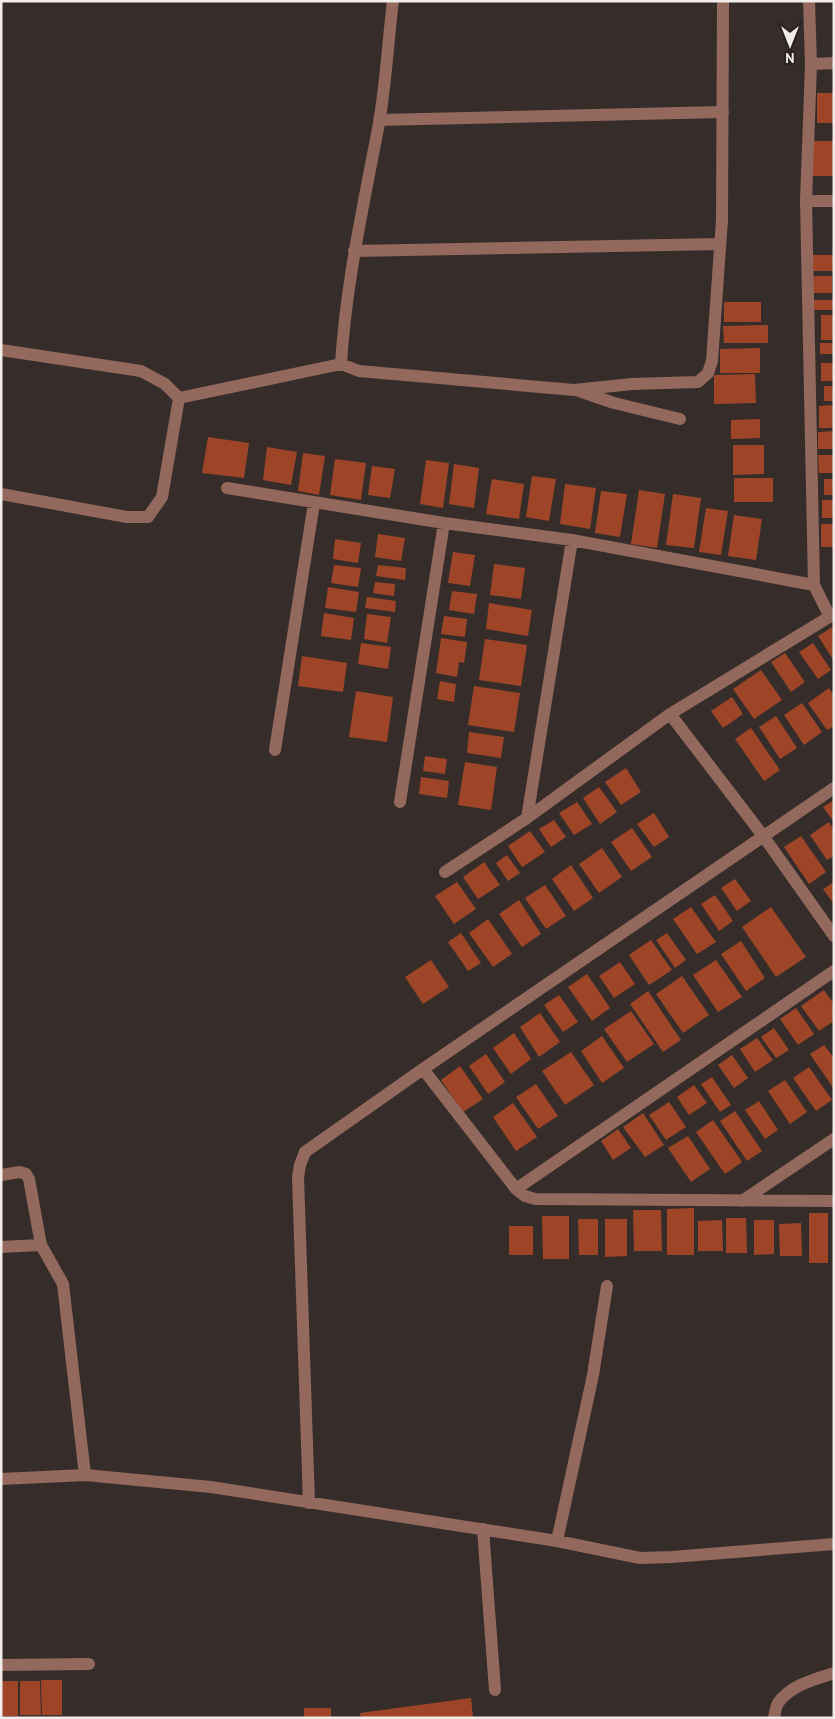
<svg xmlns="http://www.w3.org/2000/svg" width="835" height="1719" font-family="'PT Sans',sans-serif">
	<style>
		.building { fill: #9e4527 }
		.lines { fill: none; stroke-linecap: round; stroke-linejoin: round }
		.minor { stroke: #92695c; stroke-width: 12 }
	</style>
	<rect width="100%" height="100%" fill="#362d2a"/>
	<path class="building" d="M817 93H834V123H817Z
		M809 141H834V176H809Z
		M810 255H834V271H810Z
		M809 276H832V293H809Z
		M813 300H833L834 310H813Z
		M724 302H761V322H724Z
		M821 315H834V340H821Z
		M768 325V343H724L723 326Z
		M820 343H834V354H820Z
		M760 348V373H720V349Z
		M821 363H834V381H821Z
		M755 374 756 403 714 404V375Z
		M824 386H834V401H824Z
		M834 405V428H819V406Z
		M760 419V438L731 439V420Z
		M834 431V449H818V432Z
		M208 437 249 443 244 478 202 473Z
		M733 445H764V474L733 475Z
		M267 447 297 452 291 485 263 480Z
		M303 453 325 456 319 495 298 491Z
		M818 455H834V473H819Z
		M335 459 366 463 361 500 330 495Z
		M426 460 449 463 443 508 420 504Z
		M454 464 479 468 474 508 449 504Z
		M372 466 395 469 390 498 368 495Z
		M532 476 556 479 549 521 526 517Z
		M734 478H773V502H734Z
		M492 479 524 484 519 519 486 514Z
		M824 479H834V495H824Z
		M565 484 596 488 590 529 560 524Z
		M639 490 665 494 657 548 631 544Z
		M601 491 627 494 620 537 595 533Z
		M673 494 701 498 694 548 666 545Z
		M822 500H834V518H822Z
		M706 508 728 511 721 555 699 552Z
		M734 515 762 519 756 560 728 556Z
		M821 524H834V547H821Z
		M378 534 405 538 401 561 375 557Z
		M335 539 361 543 358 563 333 559Z
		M453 552 475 555 470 586 448 583Z
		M494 564 525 568 521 599 490 595Z
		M334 565 361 568 358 587 331 583Z
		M378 565 406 568 405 580 376 576Z
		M375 582 395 584 394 596 373 593Z
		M328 587 359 592 356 612 325 608Z
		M452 591 477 594 474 614 449 610Z
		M367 597 396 601 395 612 365 608Z
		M489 603 532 610 528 636 486 629Z
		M324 613 354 618 351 640 321 636Z
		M367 614 391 617 387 643 364 639Z
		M444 616 467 619 465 637 441 634Z
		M834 626V661L818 636Z
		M441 638 467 642 464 663 459 662 457 677 436 673Z
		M485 639 527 645 521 686 479 680Z
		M361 643 391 647 388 669 358 664Z
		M813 643 831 670 818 679 799 652Z
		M785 653 805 682 791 692 771 662Z
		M302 656 347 663 343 692 298 686Z
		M761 670 782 700 754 719 733 689Z
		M440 681 456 684 454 702 437 699Z
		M474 686 520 693 514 732 468 725Z
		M829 688 834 696V726L827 730 808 703Z
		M356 691 393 697 387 742 349 737Z
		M732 697 743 714 723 728 711 711Z
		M802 703 822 732 804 745 784 715Z
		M776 716 797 748 780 759 759 727Z
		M751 728 780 770 764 781 735 739Z
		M469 732 504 737 501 758 467 753Z
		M425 756 447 759 445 774 423 771Z
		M465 762 497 767 491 810 458 805Z
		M626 768 641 792 621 805 605 782Z
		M421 777 449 781 447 798 419 794Z
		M599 787 617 812 600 824 583 798Z
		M834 800V822L823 807Z
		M577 802 592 824 574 835 559 813Z
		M654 813 669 837 654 847 637 824Z
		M554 820 566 837 551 847 539 829Z
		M829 822 834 830V856L827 860 810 835Z
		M632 828 652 857 631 871 611 842Z
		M530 831 545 852 522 867 508 846Z
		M801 836 826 872 809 884 784 847Z
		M602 848 622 877 599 893 579 864Z
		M507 855 520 873 508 881 496 863Z
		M484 862 500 885 478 899 463 877Z
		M571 865 593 898 574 911 552 879Z
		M735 879 751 901 737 911 721 888Z
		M457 882 476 909 454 924 435 896Z
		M834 882V904L823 889Z
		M545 885 566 916 546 929 525 898Z
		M715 895 733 921 719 931 701 904Z
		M519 900 541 934 522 947 499 914Z
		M691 907 716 942 697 954 673 919Z
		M771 907 806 957 776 977 742 927Z
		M488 919 512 954 493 967 469 933Z
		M461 933 481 963 468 971 448 942Z
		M667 933 686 960 675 968 656 940Z
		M651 940 672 970 649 985 629 955Z
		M741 941 765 978 746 991 721 954Z
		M431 960 449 987 423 1004 405 977Z
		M716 960 742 997 718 1012 693 975Z
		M620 962 635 984 614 998 599 976Z
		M587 974 610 1008 592 1021 568 987Z
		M682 976 709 1015 683 1033 656 994Z
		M824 990 834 1004V1021L819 1031 801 1006Z
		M648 991 681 1040 663 1052 630 1004Z
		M559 995 578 1022 563 1032 544 1005Z
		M796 1008 814 1034 798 1045 780 1019Z
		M631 1011 654 1044 627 1062 604 1029Z
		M540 1013 560 1042 539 1057 520 1027Z
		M774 1028 789 1050 776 1058 761 1037Z
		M514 1033 531 1059 511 1074 493 1048Z
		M602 1036 624 1068 602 1083 581 1051Z
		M757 1038 773 1060 755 1072 740 1049Z
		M824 1045 834 1058V1089L810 1054Z
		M571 1052 594 1085 565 1105 542 1071Z
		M486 1054 505 1082 488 1094 469 1066Z
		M732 1055 748 1078 734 1088 718 1065Z
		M460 1066 483 1099 463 1112 441 1080Z
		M809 1067 832 1100 816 1111 793 1078Z
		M712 1077 731 1105 720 1112 701 1084Z
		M785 1080 807 1112 790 1124 768 1091Z
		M536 1084 558 1116 538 1129 516 1097Z
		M694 1085 707 1103 689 1115 677 1097Z
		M759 1101 778 1130 765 1139 745 1110Z
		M669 1102 686 1127 666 1140 649 1115Z
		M513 1103 537 1137 516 1151 493 1117Z
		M735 1111 762 1151 747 1161 720 1121Z
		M643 1113 664 1145 645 1157 623 1127Z
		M713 1120 742 1162 725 1174 696 1132Z
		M618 1129 631 1148 613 1160 601 1141Z
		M688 1136 710 1169 691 1182 668 1148Z
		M694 1208V1255H667V1209Z
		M633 1210H661L662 1251H634Z
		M809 1213H828V1263H809Z
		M542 1216H569V1259H543Z
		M726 1218H746L747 1253H726Z
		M578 1219H598V1255H579Z
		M605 1219H627V1256L605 1257Z
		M722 1220 723 1251H698V1221Z
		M754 1220H774V1254L754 1255Z
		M801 1223 802 1256H780L779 1224Z
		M509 1226H533V1255H509Z
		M41 1680H62V1715H42Z
		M1 1681H18V1716H1Z
		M20 1681H40L41 1715H20Z
		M471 1698 473 1718H361L360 1713Z
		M304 1708H331V1718H304Z"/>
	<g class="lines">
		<path class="minor" d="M809 1 811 64
			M379 120 723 112
			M806 201H834
			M354 251 720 244
			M1 350 141 371 165 384 179 398 162 497 148 517H127L1 494
			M341 364 359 371 574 390 632 384 698 382 708 373 712 361 722 220 723 1
			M579 391 614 403 680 419
			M179 398 341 364C346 282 364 203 379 123 386 83 388 41 393 1
			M227 488 444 523 572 540 814 585
			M830 617 814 585 806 201 811 64 834 63
			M670 714 764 837 834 936
			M275 750 314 503
			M400 802 444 523
			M527 818 572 540
			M445 872 527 818 670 714 834 614
			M423 1069 516 1189 525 1196 535 1199 834 1201
			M1 1175 20 1172 26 1174 29 1179 41 1245 63 1284 85 1475
			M516 1189 834 971
			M742 1201 834 1139
			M1 1247 41 1245
			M1 1479 85 1475 211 1487 557 1541 640 1558 672 1557 834 1544
			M309 1503 298 1177 300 1165 305 1152 423 1069 834 788
			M483 1529 495 1690
			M557 1541 593 1375 607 1286
			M1 1665 89 1664
			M774 1718C775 1713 776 1707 778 1703 791 1685 815 1679 834 1673"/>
	</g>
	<rect width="835" height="1719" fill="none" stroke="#f2ecea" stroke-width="5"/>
	<g transform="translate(790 45) rotate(180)" stroke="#2b2321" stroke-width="4" paint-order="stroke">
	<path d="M0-4L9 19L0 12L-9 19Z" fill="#f2ecea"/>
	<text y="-8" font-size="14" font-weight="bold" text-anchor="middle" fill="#f2ecea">N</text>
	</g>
</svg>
